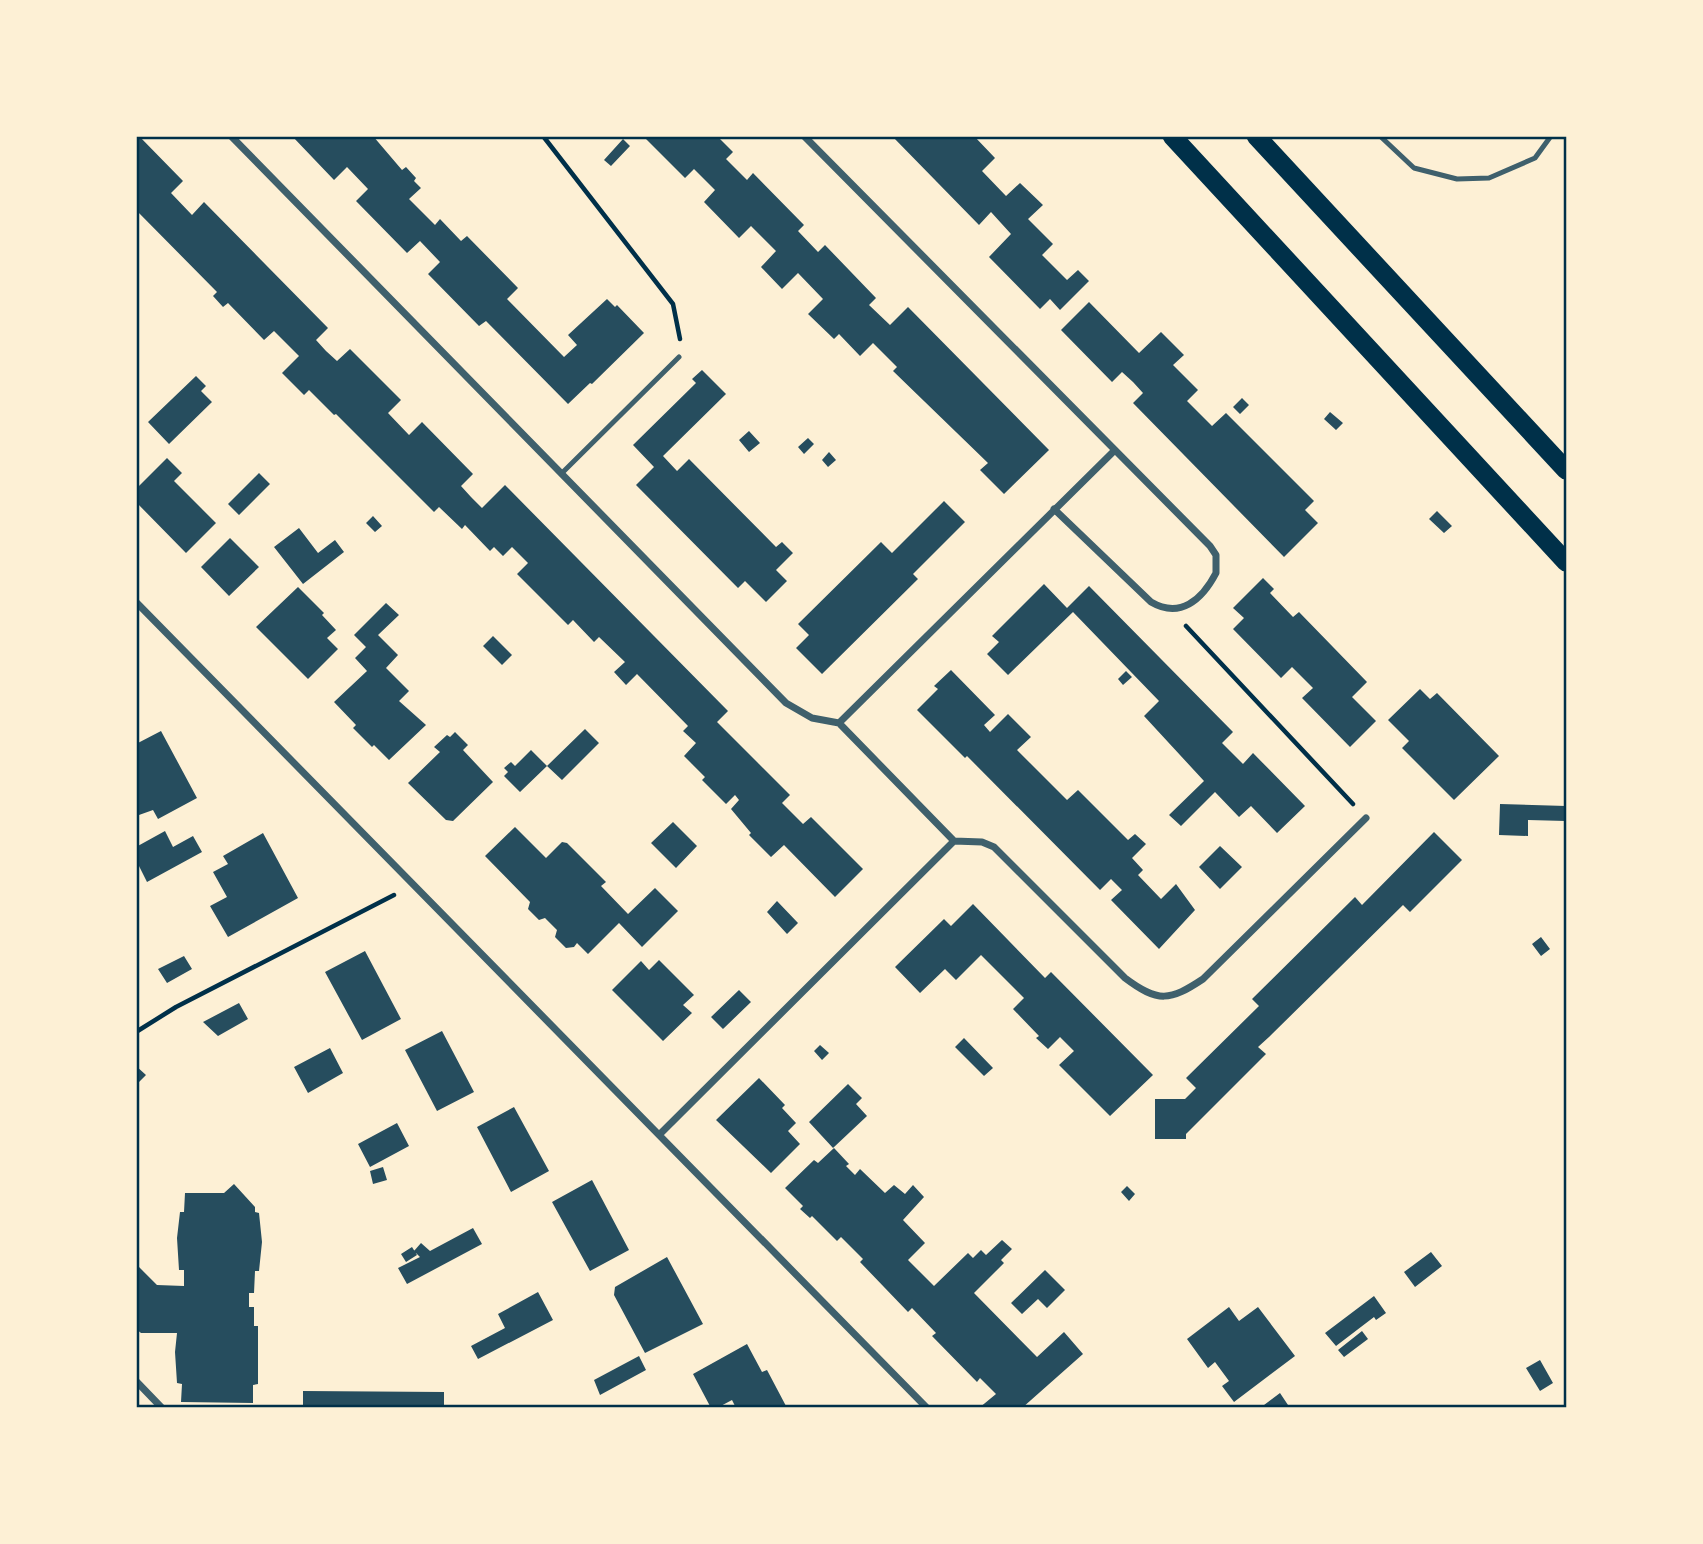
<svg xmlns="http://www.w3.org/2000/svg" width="1703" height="1544" font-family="'DejaVu Sans',sans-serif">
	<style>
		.building { fill: #264d5e }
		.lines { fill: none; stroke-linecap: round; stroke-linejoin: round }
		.path { stroke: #003049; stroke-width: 4.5 }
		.service { stroke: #3f606c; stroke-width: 5 }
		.minor { stroke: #3f606c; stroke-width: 7 }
		.trunk { stroke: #003049; stroke-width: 19 }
		.neatline { fill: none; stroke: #003049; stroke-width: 2.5 }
	</style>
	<rect width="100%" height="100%" fill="#fdf0d5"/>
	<path class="building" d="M136 136H139L183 181 171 193 192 215 204 202 328 328 316 340 326 351 337 361 350 349 401 400 388 413 409 435 422 422 473 474 461 486 471 497 482 508 505 485 728 711 717 722 790 795 782 803 803 824 811 817 863 869 835 897 784 845 771 857 749 835 751 833 731 809 739 800 735 795 726 804 702 780 705 777 684 756 696 743 683 731 688 726 637 674 626 685 614 672 625 662 599 637 594 642 573 620 568 625 517 574 528 563 512 547 503 556 494 547 490 551 465 525 462 529 439 507 434 512 336 414 334 415 309 390 304 395 282 373 299 356 274 331 264 340 228 303 223 307 213 296 217 292 136 210Z
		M292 136H373L402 170 406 167 416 178 414 181 421 188 409 199 435 225 440 219 461 241 467 236 518 288 507 299 564 357 577 345 568 335 607 299 615 307 617 305 644 333 592 384 590 383 568 404 486 321 479 326 428 274 440 262 420 241 407 253 356 201 368 189 347 167 334 180Z
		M643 136H717L733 152 726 159 747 180 753 173 804 225 798 231 818 252 825 245 876 298 869 305 890 325 908 307 1049 450 1004 494 980 470 988 463 893 371 897 367 873 343 860 356 839 334 834 339 808 314 823 299 798 273 782 289 761 267 776 251 751 226 739 238 704 202 715 190 694 169 685 178Z
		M892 136H974L995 158 982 171 1006 196 1020 183 1043 205 1028 219 1053 244 1042 255 1067 280 1078 270 1089 281 1060 310 1050 299 1040 309 989 257 1011 234 991 212 979 225Z
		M623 139 630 146 611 166 604 160Z
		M1089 302 1139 353 1161 332 1184 355 1173 365 1198 390 1187 401 1212 426 1226 413 1314 501 1305 510 1318 523 1284 557 1133 403 1143 393 1133 382 1122 372 1112 382 1061 330Z
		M702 370 726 394 663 456 677 471 689 459 776 547 782 542 793 553 776 570 787 581 766 602 745 581 738 588 636 485 654 467 633 445 696 383 692 379Z
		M196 376 206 386 201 391 212 402 169 444 148 422Z
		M1242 398 1249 405 1240 414 1233 407Z
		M1330 412 1343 423 1336 430 1324 419Z
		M749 431 760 443 749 452 739 440Z
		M808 438 814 444 804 454 798 447Z
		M829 452 836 460 828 467 822 460Z
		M167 458 182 473 174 481 216 523 186 553 136 502V489Z
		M259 473 270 484 239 515 228 504Z
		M944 501 965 522 913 574 918 579 822 674 796 648 809 635 798 624 881 542 892 553Z
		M1437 511 1452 526 1444 533 1429 519Z
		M373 516 382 526 375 532 366 523Z
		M299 528 318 553 335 540 344 552 303 584 274 547Z
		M230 538 259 567 229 596 201 567Z
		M1263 578 1274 589 1270 593 1293 617 1299 612 1367 682 1352 697 1376 721 1350 747 1302 698 1313 688 1292 667 1281 678 1233 629 1244 618 1233 608Z
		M1044 584 1067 608 1089 586 1233 732 1222 743 1243 764 1253 753 1305 806 1277 833 1251 806 1239 817 1215 792 1181 826 1169 815 1204 781 1144 716 1159 701 1073 612 1008 675 987 654 999 642 992 636Z
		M298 587 324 613 322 615 336 630 327 638 338 649 308 679 256 627Z
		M386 603 399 615 378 635 398 655 386 668 409 691 399 701 426 725 389 760 374 745 372 747 353 728 356 725 334 702 367 671 355 658 366 647 354 635Z
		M493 636 512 655 502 665 483 646Z
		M951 670 995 715 984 725 990 732 1008 714 1031 737 1017 750 1067 800 1078 790 1128 840 1135 834 1146 844 1132 858 1143 870 1138 875 1161 899 1176 884 1195 910 1159 949 1111 900 1122 890 1111 879 1100 890 967 756 965 758 917 710 938 689 934 686Z
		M1126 671 1132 677 1123 685 1118 679Z
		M1420 689 1430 699 1437 693 1499 756 1454 800 1402 748 1409 741 1388 720Z
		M585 729 599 743 562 780 547 766 520 792 504 776 508 772 504 768 511 762 515 766 531 750 547 766Z
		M161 731 197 798 158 819 153 810 139 815 136 809V744Z
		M455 732 468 745 463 750 493 782 453 821 446 820 408 783 440 752 434 747 447 735 450 737Z
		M1500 804 1566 806V821L1528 820V836L1499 835Z
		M673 822 697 846 676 868 651 843Z
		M515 827 546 858 562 842 567 843 606 882 601 886 628 914 655 888 678 911 642 947 619 923 588 954 577 943 574 947 566 948 555 937 557 930 545 918 539 920 528 909 530 902 485 856Z
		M165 831 173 847 193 836 202 852 147 882 139 866 136 867V847Z
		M1434 832 1462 860 1410 912 1403 905 1269 1037 1258 1047 1266 1054 1186 1134V1139H1155V1099H1185L1196 1088 1186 1078 1259 1006 1252 999 1355 897 1362 905Z
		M263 833 298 898 228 937 210 906 227 897 213 872 228 864 223 856Z
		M1220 846 1242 867 1220 889 1199 867Z
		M777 901 798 923 787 934 767 912Z
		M973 904 1045 978 1051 972 1153 1075 1110 1116 1059 1065 1074 1051 1060 1037 1048 1049 1036 1038 1039 1036 1013 1009 1024 998 981 955 956 980 945 969 920 993 895 967 944 919 951 926Z
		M1541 937 1550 949 1541 956 1532 944Z
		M365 951 401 1019 362 1040 325 972Z
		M184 956 192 969 167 983 158 969Z
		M659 960 694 995 683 1005 692 1013 663 1041 612 990 641 961 649 970Z
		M739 990 751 1002 723 1029 711 1017Z
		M239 1003 248 1019 218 1036 203 1022Z
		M442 1031 474 1092 437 1111 405 1050Z
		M964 1038 993 1068 984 1076 955 1047Z
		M820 1045 829 1053 822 1060 814 1051Z
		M330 1048 343 1073 308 1093 294 1067Z
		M136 1066 146 1075 136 1085Z
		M759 1078 785 1105 782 1108 796 1123 788 1131 800 1144 771 1173 716 1120Z
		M848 1084 862 1098 856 1104 867 1116 833 1148 809 1122Z
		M514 1107 549 1171 511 1192 477 1127Z
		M397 1123 409 1146 370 1167 358 1144Z
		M834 1148 849 1164 846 1166 855 1175 860 1169 885 1193 894 1185 905 1194 913 1185 924 1197 903 1220 925 1243 908 1260 934 1286 968 1253 973 1258 981 1250 986 1255 1002 1240 1012 1249 1001 1260 1004 1263 974 1293 1037 1357 1064 1332 1083 1354 1022 1408H979L996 1394 980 1378 977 1382 932 1336 936 1333 912 1308 908 1312 860 1262 863 1259 841 1237 837 1241 812 1216 810 1218 800 1209 803 1206 785 1188 814 1160 818 1163Z
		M383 1167 387 1180 373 1184 370 1171Z
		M592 1180 629 1250 590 1271 552 1202Z
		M234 1184 255 1207V1212L259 1213 262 1242 259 1271H255L254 1293H249V1307H254V1326H258V1384L253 1385V1403L181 1402 182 1384 177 1383 175 1352 177 1333H141L136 1329V1264L157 1285 184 1286V1270H179L177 1238 180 1212H184L185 1193H224Z
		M1127 1186 1135 1194 1129 1201 1121 1192Z
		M473 1228 482 1244 407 1284 398 1268 420 1257 414 1251 421 1243 430 1251Z
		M412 1247 417 1255 406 1262 401 1254Z
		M1431 1252 1442 1266 1415 1287 1404 1272Z
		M667 1257 703 1324 645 1353 614 1295 615 1287Z
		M1045 1270 1065 1290 1047 1308 1038 1299 1022 1314 1011 1303Z
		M538 1292 553 1320 478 1359 471 1346 505 1328 498 1314Z
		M1374 1296 1386 1313 1376 1320 1374 1317 1336 1346 1325 1333Z
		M1229 1307 1239 1321 1258 1307 1295 1356 1234 1402 1222 1386 1229 1381 1215 1362 1208 1368 1187 1339Z
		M1362 1331 1368 1339 1344 1357 1338 1350Z
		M747 1344 762 1372 767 1370 786 1406 736 1408 732 1400 717 1408H711L693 1374Z
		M639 1356 646 1370 600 1395 594 1380Z
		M1540 1360 1553 1383 1540 1391 1526 1368Z
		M303 1391 444 1392V1408H303Z
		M1280 1393 1290 1408H1260Z"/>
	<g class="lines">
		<path class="path" d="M543 136 673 304 680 339
			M1186 626 1353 804
			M136 1032 176 1007 394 895"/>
		<path class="service" d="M1380 136 1414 168 1457 179 1489 178 1535 158 1551 136
			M562 473 679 357"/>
		<path class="minor" d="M231 136 786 703 812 718 839 723 954 841
			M804 136 1210 546 1216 555V573C1202 600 1180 619 1151 602L1054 509
			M136 602 927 1408
			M839 723 1115 450
			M660 1134 954 841 982 842 994 847 1125 978C1158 1003 1170 1001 1203 979L1366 818
			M136 1381 162 1408"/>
		<path class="trunk" d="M1172 136 1566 562
			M1256 136 1566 470"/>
	</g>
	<rect width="1703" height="1544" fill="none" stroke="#fdf0d5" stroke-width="276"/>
	<rect x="138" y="138" width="1427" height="1268" class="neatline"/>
</svg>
